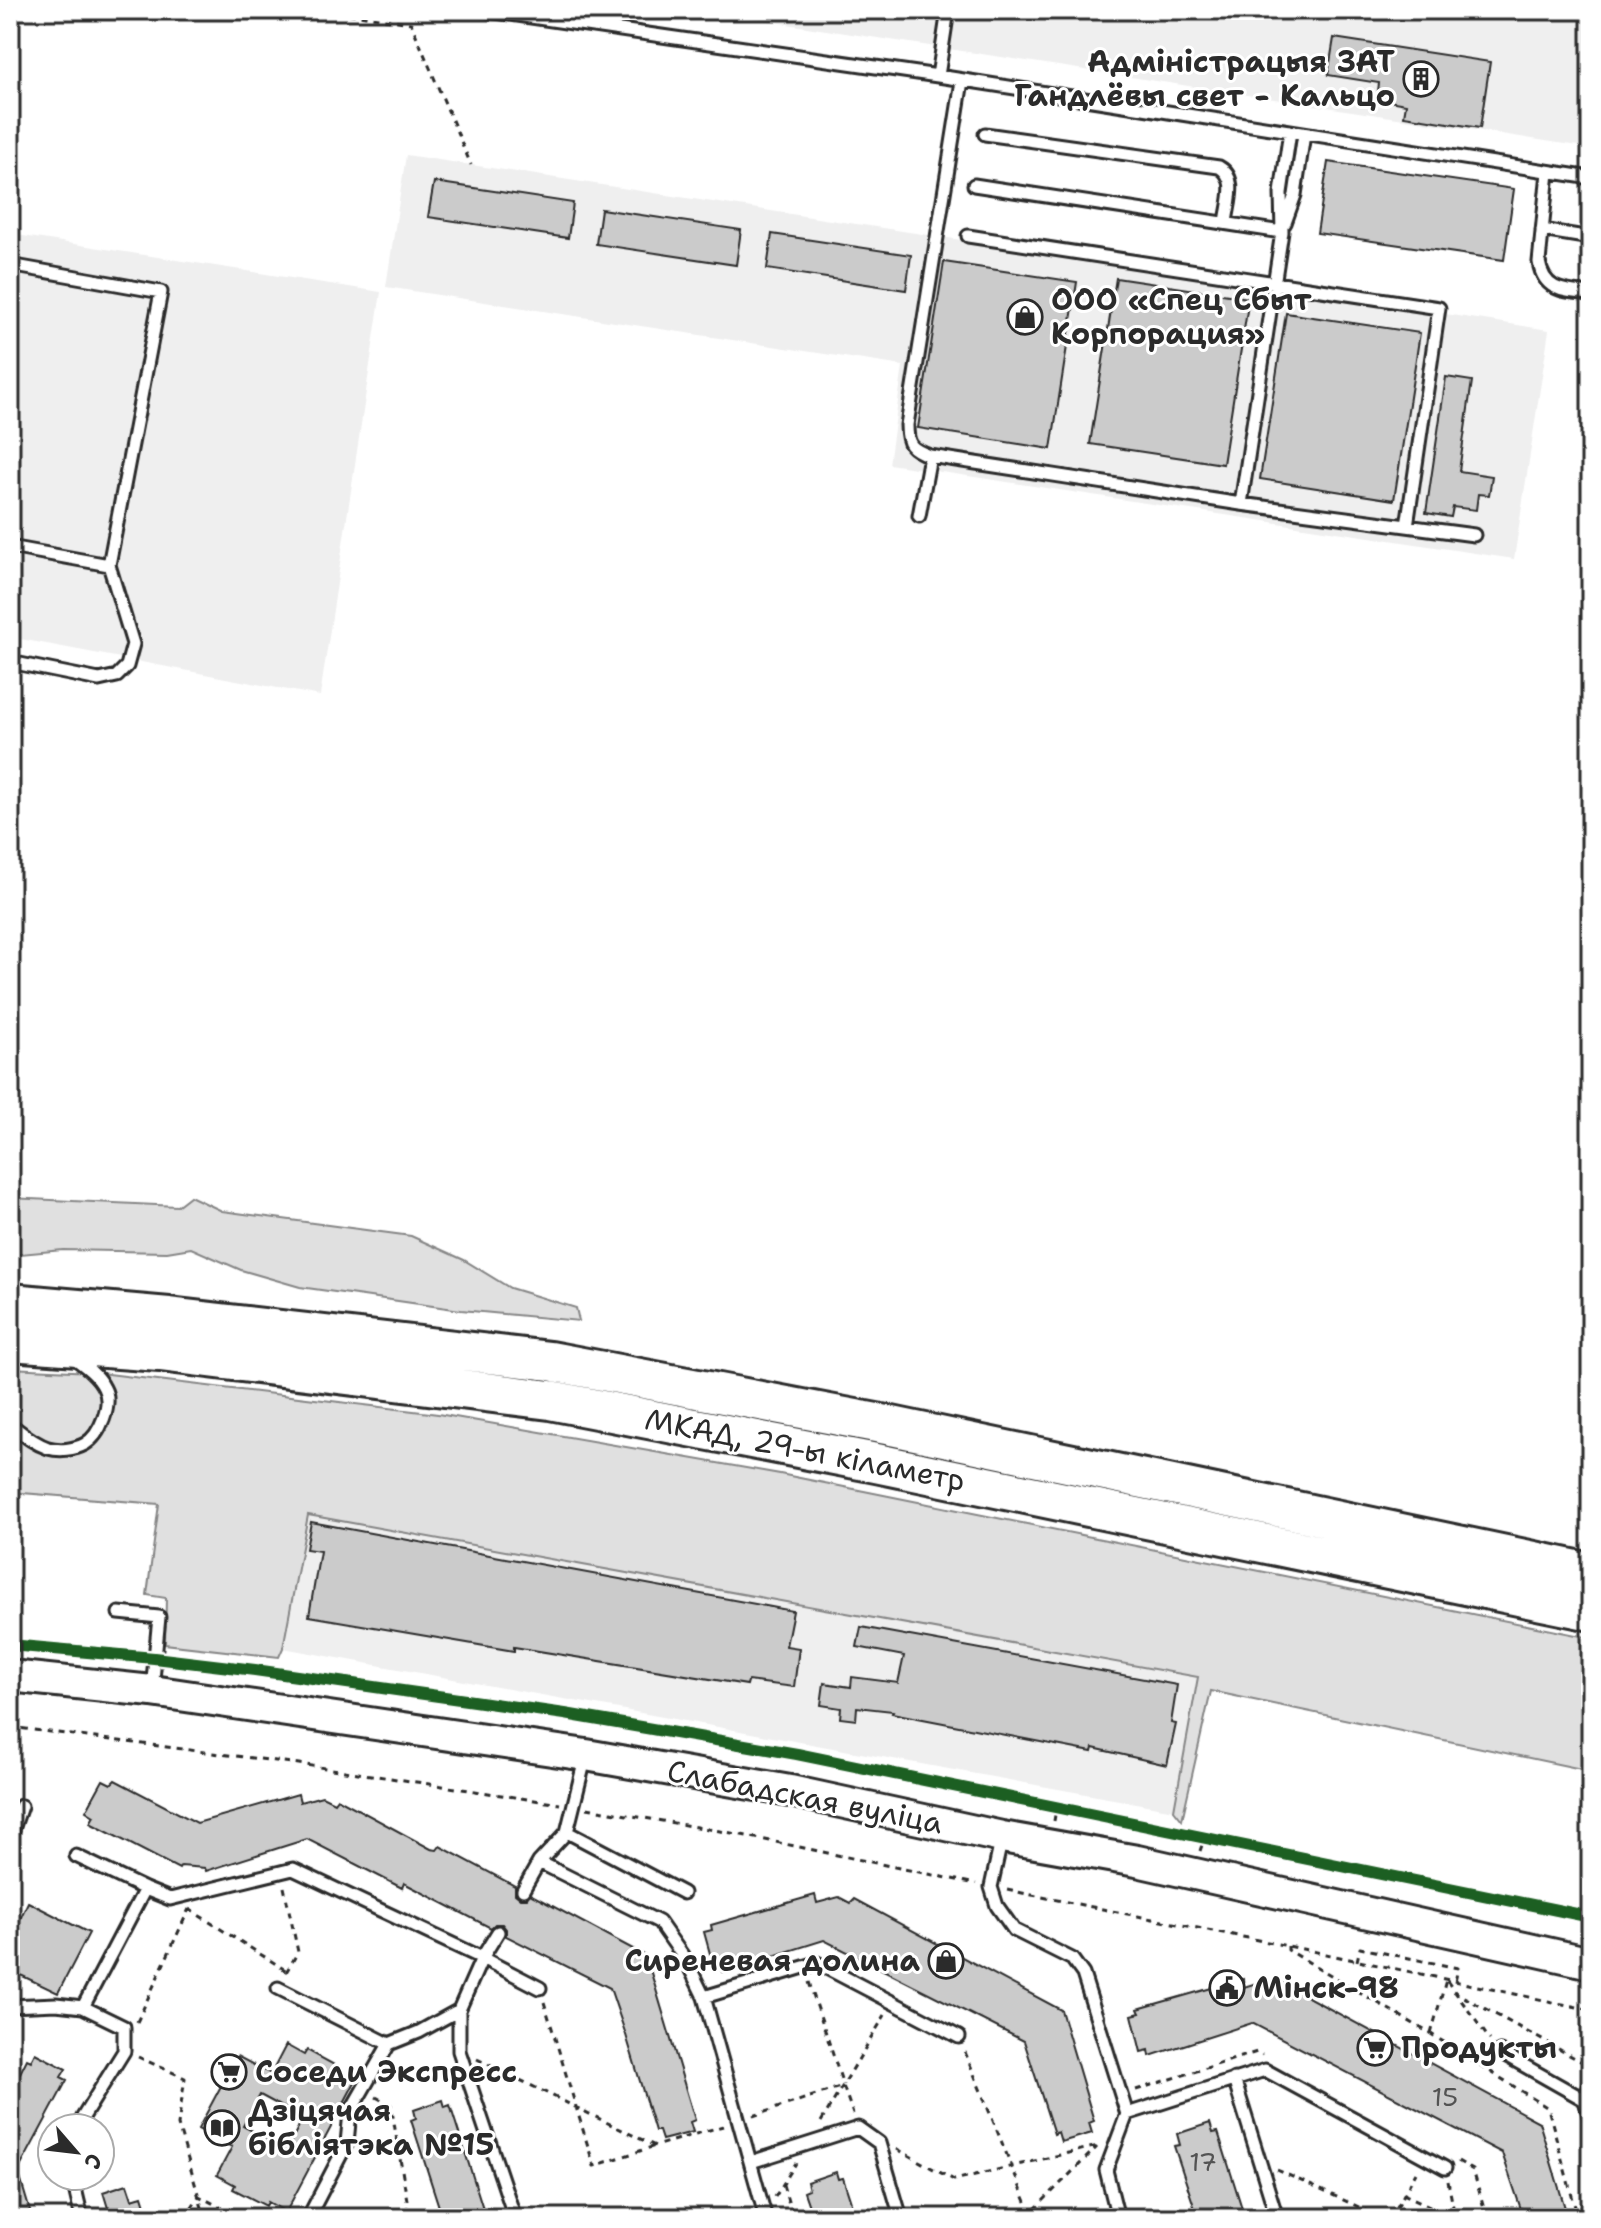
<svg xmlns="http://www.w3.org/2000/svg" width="1601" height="2228" font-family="'Shantell Sans',sans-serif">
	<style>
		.built { fill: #efefef }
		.green { fill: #e0e0e0; stroke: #868686; stroke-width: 2 }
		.building { fill: #cbcbcb; stroke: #2b2b2b; stroke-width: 2; fill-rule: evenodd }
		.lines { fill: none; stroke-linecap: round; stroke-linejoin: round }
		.lane-casing { stroke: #2b2b2b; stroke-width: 17 }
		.secondary-casing { stroke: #2b2b2b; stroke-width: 36 }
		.highway-casing { stroke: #2b2b2b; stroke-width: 44 }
		.path { stroke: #2b2b2b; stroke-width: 3; stroke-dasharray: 6 6; stroke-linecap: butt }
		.lane { stroke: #fff; stroke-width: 11 }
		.secondary { stroke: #fff; stroke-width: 30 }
		.highway { stroke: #fff; stroke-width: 38 }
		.cycleway-casing { stroke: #fff; stroke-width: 17 }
		.cycleway { stroke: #1b5e20; stroke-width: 12 }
		.labels { text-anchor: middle; stroke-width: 6; stroke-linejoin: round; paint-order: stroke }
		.number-label { font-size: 26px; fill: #535353 }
		.poi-label { font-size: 30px; font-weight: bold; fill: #2b2b2b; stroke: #fff; text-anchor: start }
		.street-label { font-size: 30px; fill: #2b2b2b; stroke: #fff }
	</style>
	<rect width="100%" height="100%" fill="#fff"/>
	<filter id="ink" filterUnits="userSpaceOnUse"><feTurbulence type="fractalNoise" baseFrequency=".0125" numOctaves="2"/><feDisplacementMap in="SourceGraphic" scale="16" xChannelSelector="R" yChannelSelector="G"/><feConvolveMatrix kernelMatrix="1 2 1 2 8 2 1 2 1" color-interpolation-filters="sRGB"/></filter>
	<g filter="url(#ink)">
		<path class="built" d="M696 10H1591V148Z
			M406 155 1549 330 1514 559 889 464 903 366 386 287Z
			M10 234 381 292 320 696 10 637Z
			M307 1515 1199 1677 1174 1810 283 1648Z"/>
		<path class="green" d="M190 1196 222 1211 411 1236 464 1260 510 1288 576 1308 579 1321 461 1310 300 1287 241 1270 191 1248 167 1252 63 1250 10 1255V1198L177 1206Z
			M10 1368 92 1372 438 1414 780 1474 1591 1638V1771L1211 1691 1182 1820 1174 1810 1198 1677 308 1515 283 1648 279 1657 165 1644 166 1598 147 1595 159 1504 10 1492Z"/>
		<path class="building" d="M1334 38 1490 62 1480 128 1404 116 1406 104 1377 99 1379 83 1328 75Z
			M1328 162 1514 189 1504 260 1317 233Z
			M434 182 573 203 568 238 428 217Z
			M601 209 741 230 736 265 596 244Z
			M772 234 911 255 906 290 767 269Z
			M944 262 1077 282 1051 449 918 428Z
			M1116 278 1249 298 1223 464 1090 444Z
			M1286 313 1420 333 1394 500 1260 479Z
			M1446 377 1472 381 1459 471 1492 476 1489 495 1478 494 1476 510 1453 507 1451 517 1426 513Z
			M311 1522 793 1611 786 1646 799 1648 794 1687 748 1681 747 1685 514 1647V1651L309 1616 320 1551 306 1549Z
			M861 1627 1177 1685 1171 1723 1176 1724 1167 1765 1093 1748 1092 1752 892 1713 893 1711 857 1707 856 1720 840 1718 841 1708 821 1705 824 1683 851 1687 852 1677 898 1683 904 1656 857 1647Z
			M103 1780 111 1784 115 1780 197 1823 298 1794 300 1802 322 1796 334 1802 337 1798 431 1849 437 1850 440 1846 515 1886V1894L520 1898H527L530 1894 646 1956 695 2120 690 2122 693 2132 662 2140 659 2131H655L626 2035 610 1988 506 1936V1929L502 1924H495L491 1928 404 1883 402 1888 307 1839 206 1871 205 1868 181 1866 179 1869 90 1823 94 1816 86 1811Z
			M815 1895 817 1903 839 1897 850 1903 854 1899 1061 2010 1094 2121 1089 2123 1092 2133 1061 2142 1058 2132 1054 2134 1024 2041 824 1940 722 1972 721 1966 714 1968 704 1932 712 1930 711 1925Z
			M28 1902 89 1933 58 1993 10 1970V1940Z
			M1243 1979 1244 1987 1266 1980 1278 1987 1282 1983 1539 2122 1568 2218H1524L1502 2153 1252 2023 1150 2056 1149 2050 1141 2052 1132 2015 1140 2013 1138 2009Z
			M286 2045 304 2055 307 2050 340 2068 337 2072 355 2082 286 2212 268 2202 266 2206 233 2189 235 2185 217 2175 232 2147 198 2129 237 2056 271 2074ZM260 2095 303 2118 287 2149 243 2126Z
			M35 2053 66 2069 61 2077 67 2080 18 2171 32 2218H10V2093L27 2059 31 2061Z
			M443 2100 445 2107 450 2105 486 2218H448L445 2211 441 2213 411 2120 416 2118 414 2110Z
			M1210 2123 1213 2133 1218 2132 1245 2218H1198L1174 2146 1180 2145 1177 2134Z
			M836 2172 838 2179 843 2178 856 2218H813L804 2192 809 2190 807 2182Z
			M127 2184 132 2199 142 2196 149 2218H111L103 2192Z"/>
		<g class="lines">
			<defs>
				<path id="lane" d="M482 10 938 76 1591 178
					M938 76 948 10
					M962 81 907 425C907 445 911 449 930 456L1241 504 1474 535
					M985 134 1219 167C1239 178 1228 203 1226 223
					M1548 172 1539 262C1544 292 1565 291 1591 294
					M974 185 1282 232
					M1285 223 1295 195 1304 134
					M1542 230 1591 238
					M968 236 1439 308 1407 526
					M10 265 161 292 109 565 133 644 127 666 117 676 99 680 10 662
					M1241 504 1282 232 1281 193 1290 131
					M919 516 930 456
					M10 547 109 565
					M10 1424C22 1433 33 1443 48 1448 59 1451 74 1450 85 1444 100 1435 113 1404 104 1388 98 1375 84 1365 73 1357
					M119 1613 159 1617 152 1690
					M567 1832 683 1893
					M1002 1837 991 1887 997 1906 1014 1930 1072 1959 1083 1974 1127 2114 1106 2170 1118 2218
					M10 1838 21 1806
					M76 1856 145 1889 170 1899 293 1869 482 1958 540 1988
					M539 1862 659 1922 687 1962 704 1997 765 2215 763 2218
					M523 1890 539 1862 567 1832 586 1755
					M278 1988 389 2044
					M704 1997 817 1963 959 2037
					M10 2006 56 2004 83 2007 124 2027V2051L83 2117 78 2128
					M83 2007 145 1889
					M459 2010V2051L515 2218
					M1500 2052 1585 2100
					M1591 2075 1585 2100 1591 2123
					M1234 2079 1277 2218
					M1127 2114 1265 2070 1445 2168
					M751 2162 858 2128 879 2143 901 2218
					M72 2176 82 2218
					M308 2218 347 2143 350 2112 389 2044 419 2032 459 2010 482 1958 498 1932"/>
				<path id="secondary" d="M10 1676 152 1691 586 1755 790 1791 1002 1837 1137 1861 1591 1963"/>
				<path id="highway" d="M10 1303 169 1317 550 1361 887 1425 1591 1573
					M10 1341 160 1352 550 1400 876 1463 1591 1611"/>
			</defs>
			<use href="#lane" class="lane-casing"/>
			<use href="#secondary" class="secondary-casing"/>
			<use href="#highway" class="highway-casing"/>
			<path class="path" d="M325 10 411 23 471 165
				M10 1718H13V1727
				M10 1727 299 1764 560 1804
				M587 1808 737 1834 976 1884
				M1054 1821 1056 1809
				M1200 1851 1204 1839
				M284 1887 298 1952 285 1974
				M1007 1890 1288 1946 1591 2010
				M189 1909 287 1971
				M1288 1946V1950L1431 2034 1548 2108 1578 2218
				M1357 1961 1360 1948 1458 1968 1455 1982
				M1447 1981 1490 2040
				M809 1982 843 2085
				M1453 1991 1584 2063
				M544 2002 594 2166 655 2146
				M137 2022 189 1909
				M1431 2034 1446 1980
				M965 2052 1031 2214 1034 2218
				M138 2057 185 2078 178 2125 205 2218
				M477 2059 655 2146 723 2126
				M1136 2090 1257 2052 1262 2055
				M376 2097 391 2105 408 2206 404 2218
				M753 2116 843 2086 853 2114
				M821 2122 885 2015
				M897 2149 954 2180 1098 2146
				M1458 2161 1473 2170 1487 2218
				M1277 2170 1383 2218
				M1448 2181 1455 2217
				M783 2185 793 2218
				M1403 2194 1456 2218
				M775 2197 796 2163
				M185 2218 199 2196 241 2218
				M1026 2218 1097 2147
				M1391 2218 1416 2172"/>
			<use href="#lane" class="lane"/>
			<use href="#secondary" class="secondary"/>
			<use href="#highway" class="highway"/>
			<defs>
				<path id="cycleway" d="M10 1645 154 1658 255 1670 565 1714 797 1754 1591 1917"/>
			</defs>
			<use href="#cycleway" class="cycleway-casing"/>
			<use href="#cycleway" class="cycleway"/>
		</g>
	</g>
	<defs>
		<symbol id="building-ring" viewBox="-11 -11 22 22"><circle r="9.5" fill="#fff" stroke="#2b2b2b" stroke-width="1.5"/><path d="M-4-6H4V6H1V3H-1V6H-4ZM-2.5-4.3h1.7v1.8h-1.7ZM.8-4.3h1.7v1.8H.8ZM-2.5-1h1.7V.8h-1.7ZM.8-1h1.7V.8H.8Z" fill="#2b2b2b"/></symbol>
		<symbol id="shop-ring" viewBox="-11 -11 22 22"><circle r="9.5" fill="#fff" stroke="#2b2b2b" stroke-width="1.5"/><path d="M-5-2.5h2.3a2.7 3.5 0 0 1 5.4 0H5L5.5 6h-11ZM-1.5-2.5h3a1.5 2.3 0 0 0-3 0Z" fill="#2b2b2b"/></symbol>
		<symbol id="civic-ring" viewBox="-11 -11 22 22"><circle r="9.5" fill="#fff" stroke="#2b2b2b" stroke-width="1.5"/><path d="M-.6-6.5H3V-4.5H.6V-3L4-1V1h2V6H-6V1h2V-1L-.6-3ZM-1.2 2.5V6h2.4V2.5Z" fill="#2b2b2b"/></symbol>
		<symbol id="supermarket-ring" viewBox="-11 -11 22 22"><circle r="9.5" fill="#fff" stroke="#2b2b2b" stroke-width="1.5"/><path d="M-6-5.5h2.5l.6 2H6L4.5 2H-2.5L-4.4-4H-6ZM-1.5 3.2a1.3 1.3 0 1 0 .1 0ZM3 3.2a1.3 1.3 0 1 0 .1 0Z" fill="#2b2b2b"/></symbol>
		<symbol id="library-ring" viewBox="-11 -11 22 22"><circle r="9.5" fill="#fff" stroke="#2b2b2b" stroke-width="1.5"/><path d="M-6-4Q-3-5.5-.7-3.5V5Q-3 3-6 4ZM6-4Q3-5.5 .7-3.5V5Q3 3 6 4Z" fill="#2b2b2b"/></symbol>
	</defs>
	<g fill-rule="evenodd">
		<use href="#building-ring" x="1401" y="59" width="40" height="40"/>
		<use href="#shop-ring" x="1005" y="297" width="40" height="40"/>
		<use href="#shop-ring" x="926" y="1941" width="40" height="40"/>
		<use href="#civic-ring" x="1207" y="1968" width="40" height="40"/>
		<use href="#supermarket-ring" x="1355" y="2028" width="40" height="40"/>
		<use href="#supermarket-ring" x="209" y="2052" width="40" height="40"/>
		<use href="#library-ring" x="202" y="2108" width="40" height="40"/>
	</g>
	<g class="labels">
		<g class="number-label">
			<text x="1445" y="2106">15</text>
			<text x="1203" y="2171">17</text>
		</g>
		<g class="poi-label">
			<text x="1395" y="72" text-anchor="end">Адміністрацыя ЗАТ<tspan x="1395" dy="34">Гандлёвы свет - Кальцо</tspan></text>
			<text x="1051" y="310">ООО «Спец Сбыт<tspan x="1051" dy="34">Корпорация»</tspan></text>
			<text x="920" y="1971" text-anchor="end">Сиреневая долина</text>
			<text x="1253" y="1998">Мінск-98</text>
			<text x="1401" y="2058">Продукты</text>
			<text x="255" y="2082">Соседи Экспресс</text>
			<text x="248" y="2121">Дзіцячая<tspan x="248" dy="34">бібліятэка №15</tspan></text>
		</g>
		<g class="street-label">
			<text transform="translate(805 1450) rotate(11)" y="10">МКАД, 29-ы кіламетр</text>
			<text transform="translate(805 1797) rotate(11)" y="10">Слабадская вуліца</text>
		</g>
	</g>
	<rect width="1601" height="2228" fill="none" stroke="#fff" stroke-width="40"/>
	<rect x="20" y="20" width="1561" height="2188" fill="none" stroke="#2b2b2b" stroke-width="3" filter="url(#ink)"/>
	<g transform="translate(76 2152) rotate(118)"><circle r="38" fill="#ffffff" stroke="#aaaaaa" stroke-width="2"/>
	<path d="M0-6L14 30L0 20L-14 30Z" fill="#2b2b2b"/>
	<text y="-12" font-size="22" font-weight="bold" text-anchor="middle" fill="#2b2b2b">С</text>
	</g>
</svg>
